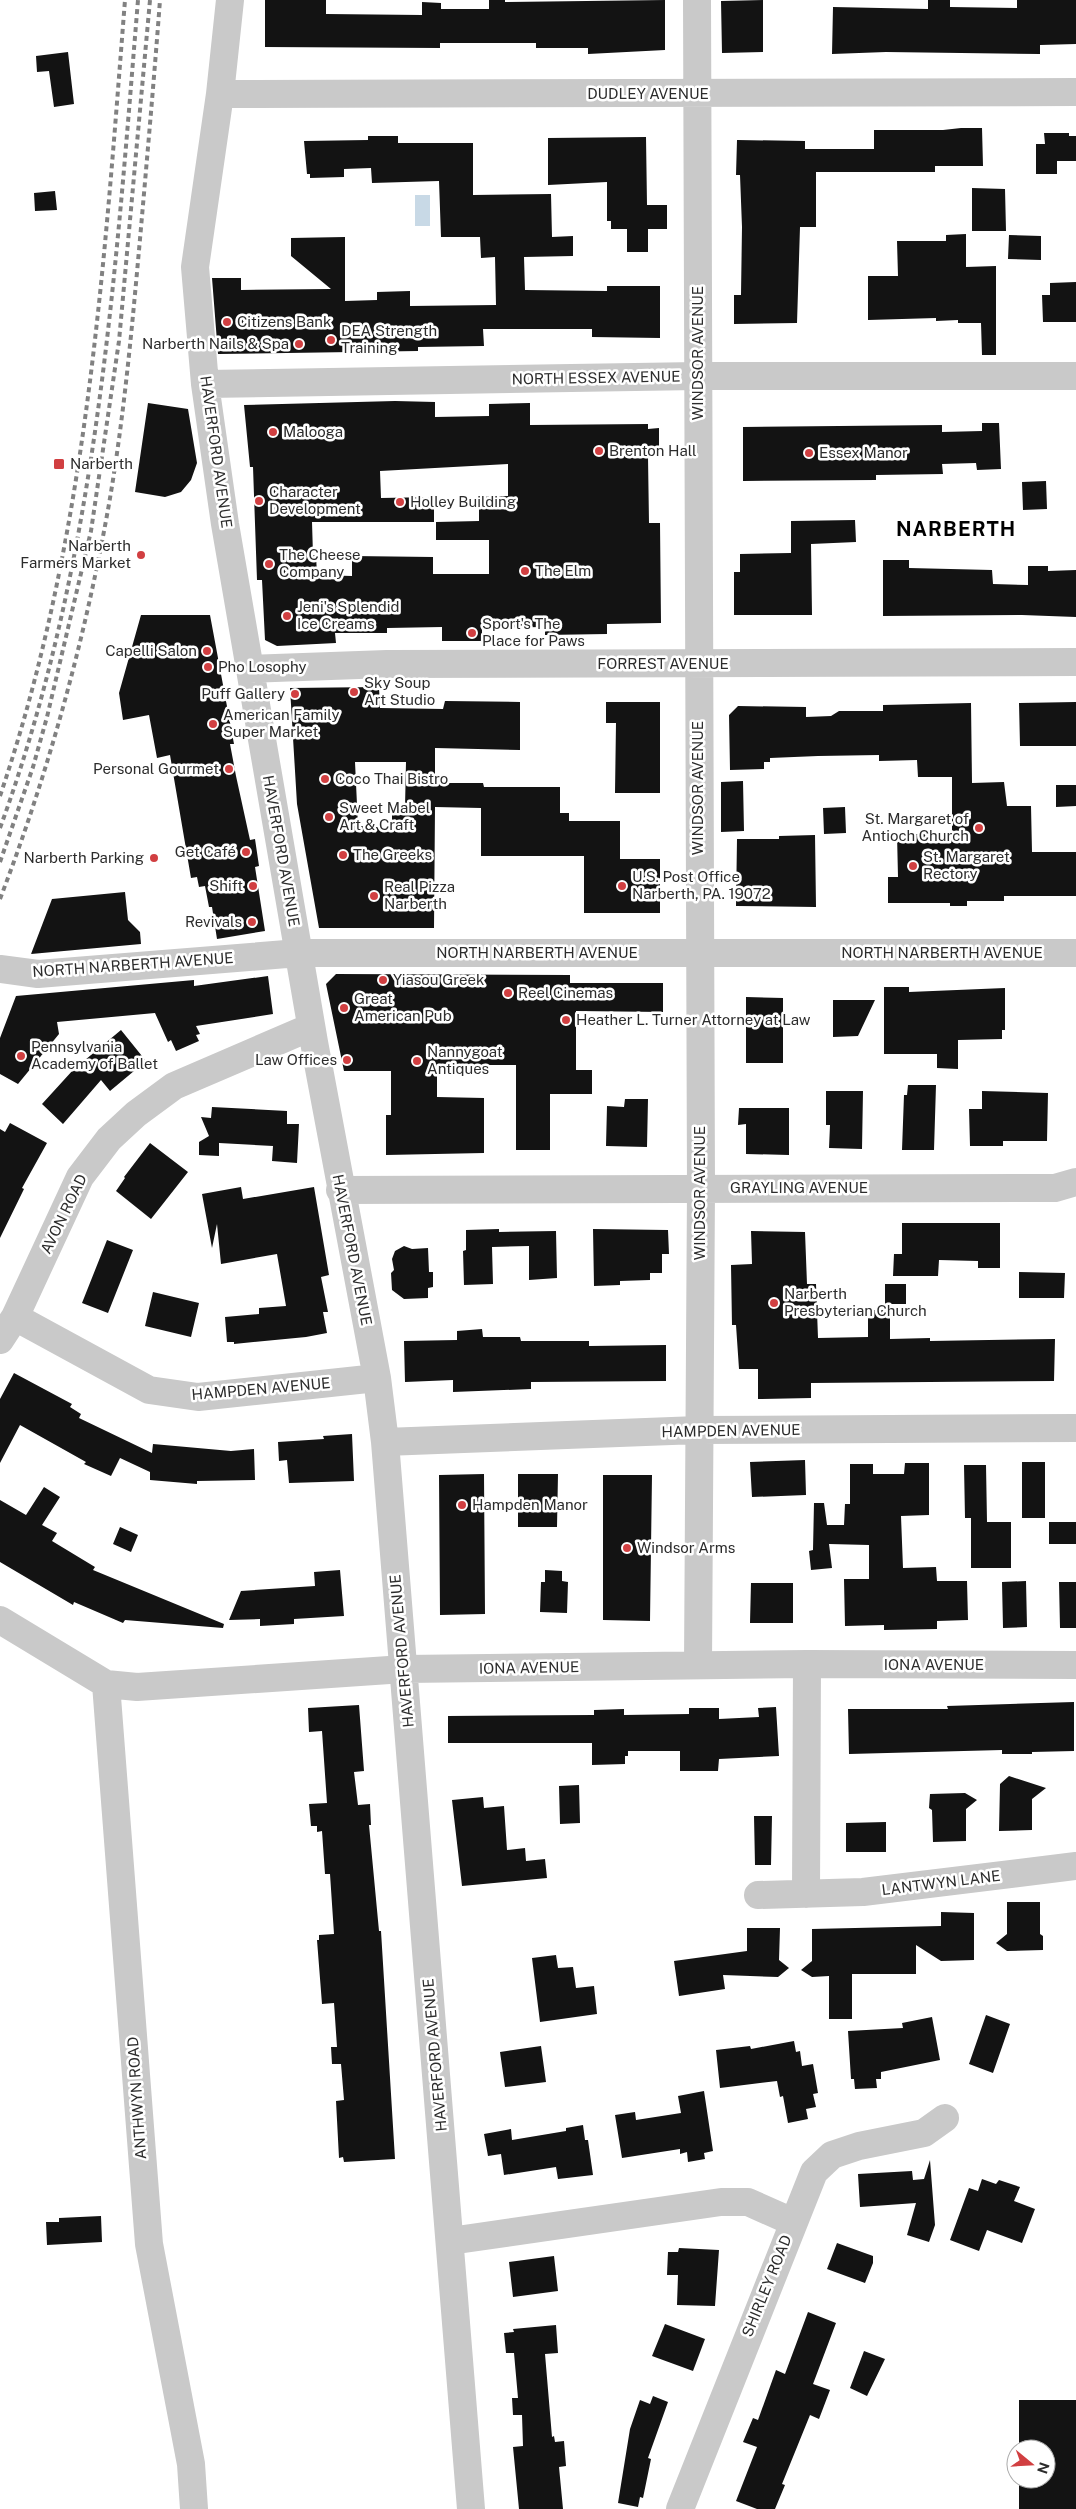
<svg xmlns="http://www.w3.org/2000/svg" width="1076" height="2509" font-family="'Public Sans',sans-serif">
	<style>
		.water { fill: #c8d9e6 }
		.building { fill: #131313; fill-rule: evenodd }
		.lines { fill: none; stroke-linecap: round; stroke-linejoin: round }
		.minor { stroke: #c9c9c9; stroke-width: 28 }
		.rail { stroke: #818181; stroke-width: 4; stroke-dasharray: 5 4; stroke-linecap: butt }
		.poi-dot { fill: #d13f41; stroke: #fff; stroke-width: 2 }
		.labels { text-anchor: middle; stroke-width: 5; stroke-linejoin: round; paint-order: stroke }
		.street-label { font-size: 15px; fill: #2c2c2c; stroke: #fff }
		.poi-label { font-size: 15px; fill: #2c2c2c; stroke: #fff; text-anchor: start }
		.district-label { font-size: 20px; font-weight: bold; letter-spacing: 1px; fill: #000; stroke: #fff }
	</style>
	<rect width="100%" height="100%" fill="#fff"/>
	<path class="water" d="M415 195H430V226H415Z"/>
	<path class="building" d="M265 0H326V14L422 15V2L441 3V9H489V0H505V2L665 0V50L588 54V48H536V43H440V48L265 47Z
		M763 0V52L722 53 721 1Z
		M928 0H950V7L1017 8V0H1076V44L1040 45V54L886 52 832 54 833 7 928 9Z
		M68 52 74 104 54 107 49 71 37 72 36 56Z
		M961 128H982L983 166H935V172H816V227H800L797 323 734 324V295H741L742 227 740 175H736L737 140 805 141V149H874V130H943Z
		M1044 133H1069V136H1076V161H1057V174H1036V144H1045Z
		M368 136H398V143H473V195L551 194 552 237 573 236V256L524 257 525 290 607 291V286H660V338L592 337V329H483L484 346 418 347V351L218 354 212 278H241V290L331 289 291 256V238L345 237V301L377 300V292L410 291V306L496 305 495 257 481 258 480 237H441L439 181 372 183 371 168 344 169V177L310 178V174H307L304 141 368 140Z
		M646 137 647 205H667V229H648V252H627V229H611V221H607V182L548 185V138Z
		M972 188 1005 189 1006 231H972Z
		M55 191 57 210 35 211 34 193Z
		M966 234V267L996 266V355H982L981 323H958V320L936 321V318L868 320V276H898L897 241H946V235Z
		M1009 235 1041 236V260L1008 259Z
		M1076 282V322H1043L1042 295H1050V283Z
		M395 401 435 402V417L489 416V404L530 403V425L648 424V429L659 428V456L648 457 649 523H660L661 623 607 624V634L545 635V627L482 628V641H442V627L387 628V633H335L336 643 277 646 265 640 262 580H257L253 467H250L244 405ZM508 464V496L479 497V521L436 522V540H489V574H433V557L352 556V576L317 575 316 555H313L312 522H434V497L381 498 380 471Z
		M148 403 188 409 197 463 191 480 181 492 165 497 135 492Z
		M982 423H999L1001 469 977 470 976 463 942 464 943 474 876 475V480L743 481V427L942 425V432L982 431Z
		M1046 481 1047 509 1023 510 1022 482Z
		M855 520 856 542 811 544 812 615H734V572H740V554L791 553V521Z
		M883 560H909V568L992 570 993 584 1028 585V566H1048V571L1076 570V617L1022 615 883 616Z
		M141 615H210L234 744H230L236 776 250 840 255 839 259 866 255 867 265 931 217 939 212 907H209L205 886 199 887 197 877 191 878 170 755 157 758 149 715 123 720 119 693Z
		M379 687 380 708 443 709 445 701 520 702V750L435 748V783H483L484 787H560V813H569V821H620V859H660V913H584V856H481V808L435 807 434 928H319L297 804 290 688ZM355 762H406L405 807H392V828L358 826Z
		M606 702H660V793H615L616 723H606Z
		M1076 702V746H1020L1019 703Z
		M971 703 972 783 1004 782 1007 806H1031L1032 852H1076V896H1004V901H967V906H950V903H888V877H898L897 834H952V777H918L917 760 879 761V755L818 756 770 758V762H764V769L730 770 729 715 738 706 806 707V717L831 716 839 711H883V705Z
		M743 781 744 831 721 832V782Z
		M1056 785H1076V806L1056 807Z
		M845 807 846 833 824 834 823 808Z
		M815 835 816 907 736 906 737 839H779V836Z
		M125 892 128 920 140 932 141 944 31 954 52 899Z
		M336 974 570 975V983H663V1012L576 1011V1070H592V1094H550V1150H516V1065H437V1097L484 1098V1153L386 1155V1115H391V1071H344L326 984Z
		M268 976 273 1014 196 1026 200 1034 196 1035 199 1041 176 1051 171 1040 168 1042 155 1013 57 1022 59 1034 18 1084 0 1074V1038L16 996 194 980V986Z
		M884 987H909V992L1005 988V1030H1002V1039L958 1040V1069L937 1068V1054H884Z
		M746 997 783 998V1063H746Z
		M833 1000H875L858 1036 833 1037Z
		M121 1030 146 1061 110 1091 101 1080 63 1124 42 1104 73 1070Z
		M908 1085H936L934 1150H902L904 1095H907Z
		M826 1091H863L862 1149 829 1148 830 1125H826Z
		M982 1091 1048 1093 1047 1141H1003V1146H970L969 1109H982Z
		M625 1099H648L647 1147 606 1146 607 1106 624 1107Z
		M212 1107 287 1111V1124H299L297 1163 272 1161 273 1146 219 1143V1156L199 1155V1142L209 1136 201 1117 211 1118Z
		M739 1108H789V1155L746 1154V1124L738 1125Z
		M10 1123 47 1143 22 1188 24 1189 0 1238V1129L5 1132Z
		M150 1143 188 1172 151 1219 116 1191 125 1178 124 1177Z
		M241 1187 243 1199 314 1187 329 1275 321 1277 328 1312H323L327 1333 306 1337 234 1344V1342H227L225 1317 259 1314V1308L286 1306 277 1254 221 1264 217 1224 212 1248 202 1194Z
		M902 1223H1000V1268H978V1261L939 1260 938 1276H893L894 1254H902Z
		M499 1229V1232L556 1231 557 1278 529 1280V1246L492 1247 493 1284 464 1285 463 1251 466 1250V1230Z
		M593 1229 668 1230 669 1254H662V1273H650V1280L620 1281V1285L594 1286Z
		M751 1231 805 1232 807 1284H816L818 1338 868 1337V1310H890V1339L930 1338V1341L1055 1339 1054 1381 811 1383V1398L758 1399V1369H739L736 1325H732L731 1265 752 1264Z
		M107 1240 133 1250 108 1313 82 1303Z
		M404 1246 412 1249 428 1248 429 1272H433V1287L428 1288V1298L404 1299 392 1290 391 1273 394 1270 392 1259 395 1251Z
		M1019 1272 1065 1273 1064 1298H1019Z
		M885 1284H906V1304H885Z
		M153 1292 199 1303 191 1337 145 1326Z
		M482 1329 483 1337H520L521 1341H589V1346L666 1345V1381L531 1382V1389L453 1392V1380L405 1382 404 1341 457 1340V1331Z
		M14 1373 72 1404 70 1407 81 1414 79 1418 152 1453 153 1444 231 1451 254 1449 255 1480 197 1481V1484L150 1480V1472L120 1458 111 1476 84 1464 86 1462 20 1425 0 1463V1399Z
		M352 1434 354 1481 289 1483 287 1460 279 1461 278 1442 324 1439 323 1436Z
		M805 1460 806 1495 752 1497 750 1462Z
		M1022 1462H1045V1518H1022Z
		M905 1463H929V1515L901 1516 903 1568 936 1567 937 1581H967L968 1620 937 1621V1629L884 1630V1625L845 1626 844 1579H869V1545L829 1544 832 1568 811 1570 809 1551 813 1550 814 1503H824L827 1525H844L845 1504H850V1464H873V1474H904Z
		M964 1465H986L987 1522H1011V1568H971V1518H965Z
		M484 1474 485 1614 440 1615 439 1475Z
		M518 1474H558L557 1527H518Z
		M603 1475H652L650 1621 603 1620Z
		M44 1487 60 1497 42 1525 57 1533 52 1541 95 1567 93 1570 224 1624 223 1628 125 1620 123 1623 74 1602 73 1605 0 1562V1500L26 1515Z
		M1049 1522H1076V1544H1049Z
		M120 1527 138 1535 131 1552 113 1544Z
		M340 1570 344 1616 294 1619V1624L260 1626V1619L229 1620 241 1591 315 1586 314 1572Z
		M545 1570 562 1571V1581L568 1582 567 1613 540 1612 541 1582H545Z
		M1026 1581 1027 1627 1003 1628 1002 1582Z
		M1059 1582H1076V1628H1060Z
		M751 1583H793V1623H750Z
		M1074 1702V1751L1032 1752V1754H1002V1750L849 1754 848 1709H948L947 1706Z
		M359 1705 364 1771 354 1772 358 1805 370 1804 371 1825H369L379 1931H381L395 2159 344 2162 343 2157 339 2158 336 2101 344 2100 341 2064H332L331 2047H337L334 2003 322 2004 317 1940H319V1935L334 1934 330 1874H325L322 1831 317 1832V1826H311L309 1804 327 1803 322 1731 309 1732 308 1708Z
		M776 1707 779 1756 719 1759 718 1771H680V1751H628V1756H625V1764L592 1765V1743H448V1716L594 1715V1710L624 1709V1715L689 1714V1708H719V1719L759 1717 758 1708Z
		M1009 1776 1046 1788 1032 1799V1830L999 1831 1000 1784Z
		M579 1785 580 1823 560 1824 559 1786Z
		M965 1793 977 1800 966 1809V1841L933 1842 932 1810 929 1808 930 1794Z
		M483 1797 484 1808 504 1806 507 1850 525 1848 526 1861 545 1859 547 1878 462 1886 452 1800Z
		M754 1816H772L771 1865H755Z
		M886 1822V1852H846V1823Z
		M1007 1902H1040V1934L1043 1936V1950L1007 1951 996 1943 1007 1934Z
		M941 1912 974 1913V1960L941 1961 916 1945V1974H852V2019H829V1976L812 1977 801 1970 812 1961V1929L941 1926Z
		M747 1928H780L779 1960 789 1968 778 1977 723 1975 725 1989 679 1996 674 1961 747 1951Z
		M556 1955 558 1968 573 1967 576 1988 594 1986 597 2014 540 2022 532 1958Z
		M986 2015 1010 2024 993 2073 969 2064Z
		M932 2017 940 2060 881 2072V2079H876L877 2088 855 2089 854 2079H851L848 2031 903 2028 902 2023Z
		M794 2041 796 2052 800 2051 802 2066 813 2064 818 2093 813 2094 816 2107 806 2109 808 2119 788 2123 783 2096 780 2097 777 2081 720 2088 716 2050 750 2046 751 2049Z
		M541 2046 546 2082 505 2087 500 2052Z
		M704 2091 713 2151 704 2153 705 2159 688 2162 687 2152 680 2154V2149L622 2158 615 2115 635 2112 636 2120 681 2113 678 2096Z
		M583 2125 585 2140H588L593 2175 558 2179 556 2167 504 2175 501 2154 488 2156 484 2134 511 2129 512 2140 566 2131V2128Z
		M930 2160 935 2225 929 2242 907 2235 916 2203 860 2207 858 2174 912 2171 913 2180 924 2179Z
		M982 2179 996 2184 999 2180 1020 2187 1014 2201 1035 2209 1022 2243 987 2230 979 2251 950 2240 969 2188 978 2191Z
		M101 2216 102 2242 47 2245 46 2222H59V2218Z
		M837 2243 873 2256V2263L865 2283 827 2269Z
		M679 2248 719 2250 715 2306 677 2305 678 2275H667L668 2252H678Z
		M554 2256 558 2291 513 2297 509 2262Z
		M808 2312 836 2323 813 2384 830 2390 819 2419 810 2415 782 2484 785 2485 775 2509H757L736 2501 757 2447 743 2442 753 2418 758 2420 776 2370 785 2374Z
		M665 2324 705 2339 693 2371 652 2356Z
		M556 2325 558 2353 545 2354 552 2437 554 2436 555 2442 564 2441 566 2466 559 2467 563 2509H519L513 2447 523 2446 522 2415H513L512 2398H518L514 2353H506L504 2333 514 2332 513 2329Z
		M864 2351 885 2359 867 2396 850 2388Z
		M653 2396 668 2402 648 2458 651 2459 643 2498 640 2497 638 2507 618 2503 630 2429 640 2400 650 2404Z
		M1019 2400H1076V2509H1019V2479H1046V2449H1019Z"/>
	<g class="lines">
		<path class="minor" d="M230 0 220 94 195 267 205 384 225 524 314 1042 377 1378 385 1442 471 2509
			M697 0 701 1188 698 1665
			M220 94 1076 92
			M205 384 698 376H1076
			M250 669 387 664 1076 662
			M0 969 38 974 299 953H1076
			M340 1190 1055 1188 1076 1182
			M15 1317 149 1390 198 1397 377 1378
			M0 1340 15 1317 80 1177 109 1139 136 1114 174 1086 311 1027
			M385 1442 698 1430 1076 1428
			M0 1620 106 1684 137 1687 404 1669 807 1664 1076 1665
			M106 1684 149 2244 191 2464 194 2509
			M806 1894 807 1664
			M758 1895 863 1892 1076 1866
			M450 2241 721 2202H748L793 2222
			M680 2509 814 2172 832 2155 859 2146 924 2133 945 2118"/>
		<path class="rail" d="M0 796C87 540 104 267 125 0
			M0 828C97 563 115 279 138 0
			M0 862 33 767 47 717 91 531 119 341 150 0
			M0 899C49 771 85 639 109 504 124 417 132 328 140 239 147 159 154 80 160 0"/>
	</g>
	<g class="poi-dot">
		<circle cx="227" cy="322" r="5"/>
		<circle cx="331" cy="340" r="5"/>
		<circle cx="299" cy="344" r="5"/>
		<circle cx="273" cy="432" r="5"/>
		<circle cx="599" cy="451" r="5"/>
		<circle cx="809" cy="453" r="5"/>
		<rect x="53" y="458" width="12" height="12" rx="2.5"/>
		<circle cx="259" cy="501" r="5"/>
		<circle cx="400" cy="502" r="5"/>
		<circle cx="141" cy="555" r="5"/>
		<circle cx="269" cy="564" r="5"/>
		<circle cx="525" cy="571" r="5"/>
		<circle cx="287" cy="616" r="5"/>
		<circle cx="472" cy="633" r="5"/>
		<circle cx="207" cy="651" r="5"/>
		<circle cx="208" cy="667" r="5"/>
		<circle cx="354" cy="692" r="5"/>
		<circle cx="295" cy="694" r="5"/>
		<circle cx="213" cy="724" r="5"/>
		<circle cx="229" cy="769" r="5"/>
		<circle cx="325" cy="779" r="5"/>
		<circle cx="329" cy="817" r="5"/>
		<circle cx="979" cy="828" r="5"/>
		<circle cx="246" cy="852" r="5"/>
		<circle cx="343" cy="855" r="5"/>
		<circle cx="154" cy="858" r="5"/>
		<circle cx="913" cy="866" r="5"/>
		<circle cx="253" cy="886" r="5"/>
		<circle cx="622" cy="886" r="5"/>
		<circle cx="374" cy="896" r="5"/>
		<circle cx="252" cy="922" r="5"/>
		<circle cx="383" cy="980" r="5"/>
		<circle cx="508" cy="993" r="5"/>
		<circle cx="344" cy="1008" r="5"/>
		<circle cx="566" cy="1020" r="5"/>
		<circle cx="21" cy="1056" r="5"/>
		<circle cx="347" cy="1060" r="5"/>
		<circle cx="417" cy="1061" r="5"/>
		<circle cx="774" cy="1303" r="5"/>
		<circle cx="462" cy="1505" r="5"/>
		<circle cx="627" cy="1548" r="5"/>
	</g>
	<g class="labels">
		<g class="street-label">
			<text x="648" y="99">DUDLEY AVENUE</text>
			<text transform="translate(698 353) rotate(-90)" y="5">WINDSOR AVENUE</text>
			<text transform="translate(596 378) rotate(-1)" y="5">NORTH ESSEX AVENUE</text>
			<text transform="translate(216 452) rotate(82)" y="5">HAVERFORD AVENUE</text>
			<text x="663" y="669">FORREST AVENUE</text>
			<text transform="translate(698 788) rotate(-90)" y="5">WINDSOR AVENUE</text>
			<text transform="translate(281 851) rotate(80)" y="5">HAVERFORD AVENUE</text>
			<text x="537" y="958">NORTH NARBERTH AVENUE</text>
			<text x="942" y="958">NORTH NARBERTH AVENUE</text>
			<text transform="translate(133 965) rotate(-4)" y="5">NORTH NARBERTH AVENUE</text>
			<text x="799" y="1193">GRAYLING AVENUE</text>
			<text transform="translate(700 1193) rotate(-90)" y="5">WINDSOR AVENUE</text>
			<text transform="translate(64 1214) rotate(-64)" y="5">AVON ROAD</text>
			<text transform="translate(352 1250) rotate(79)" y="5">HAVERFORD AVENUE</text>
			<text transform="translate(261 1389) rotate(-5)" y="5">HAMPDEN AVENUE</text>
			<text transform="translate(731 1431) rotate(-1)" y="5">HAMPDEN AVENUE</text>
			<text transform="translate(402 1651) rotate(-95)" y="5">HAVERFORD AVENUE</text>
			<text x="934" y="1670">IONA AVENUE</text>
			<text transform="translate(529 1668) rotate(-1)" y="5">IONA AVENUE</text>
			<text transform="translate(941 1883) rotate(-7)" y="5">LANTWYN LANE</text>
			<text transform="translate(435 2055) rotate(-95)" y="5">HAVERFORD AVENUE</text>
			<text transform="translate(137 2098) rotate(-94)" y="5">ANTHWYN ROAD</text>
			<text transform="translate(767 2286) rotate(-68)" y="5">SHIRLEY ROAD</text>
		</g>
		<g class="poi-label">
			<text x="237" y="327">Citizens Bank</text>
			<text x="341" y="336">DEA Strength<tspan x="341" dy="17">Training</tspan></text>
			<text x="289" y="349" text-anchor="end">Narberth Nails &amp; Spa</text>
			<text x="283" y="437">Malooga</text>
			<text x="609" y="456">Brenton Hall</text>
			<text x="819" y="458">Essex Manor</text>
			<text x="70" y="469">Narberth</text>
			<text x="269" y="497">Character<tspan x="269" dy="17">Development</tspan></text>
			<text x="410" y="507">Holley Building</text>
			<text x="131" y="551" text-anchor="end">Narberth<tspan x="131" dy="17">Farmers Market</tspan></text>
			<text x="279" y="560">The Cheese<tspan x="279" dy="17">Company</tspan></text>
			<text x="535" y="576">The Elm</text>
			<text x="297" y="612">Jeni's Splendid<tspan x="297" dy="17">Ice Creams</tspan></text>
			<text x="482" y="629">Sport's The<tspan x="482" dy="17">Place for Paws</tspan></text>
			<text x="197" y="656" text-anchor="end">Capelli Salon</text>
			<text x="218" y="672">Pho Losophy</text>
			<text x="364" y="688">Sky Soup<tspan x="364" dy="17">Art Studio</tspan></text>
			<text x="285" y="699" text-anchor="end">Puff Gallery</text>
			<text x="223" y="720">American Family<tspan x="223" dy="17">Super Market</tspan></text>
			<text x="219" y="774" text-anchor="end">Personal Gourmet</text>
			<text x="335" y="784">Coco Thai Bistro</text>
			<text x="339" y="813">Sweet Mabel<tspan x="339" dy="17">Art &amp; Craft</tspan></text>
			<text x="969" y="824" text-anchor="end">St. Margaret of<tspan x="969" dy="17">Antioch Church</tspan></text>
			<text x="236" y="857" text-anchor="end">Get Café</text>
			<text x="353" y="860">The Greeks</text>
			<text x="923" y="862">St. Margaret<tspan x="923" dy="17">Rectory</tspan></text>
			<text x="144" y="863" text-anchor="end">Narberth Parking</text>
			<text x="632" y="882">U.S. Post Office<tspan x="632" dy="17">Narberth, PA. 19072</tspan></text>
			<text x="243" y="891" text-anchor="end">Shift</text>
			<text x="384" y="892">Real Pizza<tspan x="384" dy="17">Narberth</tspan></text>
			<text x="242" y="927" text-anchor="end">Revivals</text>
			<text x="393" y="985">Yiasou Greek</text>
			<text x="518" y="998">Reel Cinemas</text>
			<text x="354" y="1004">Great<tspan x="354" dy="17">American Pub</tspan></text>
			<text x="576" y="1025">Heather L. Turner Attorney at Law</text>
			<text x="31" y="1052">Pennsylvania<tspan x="31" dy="17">Academy of Ballet</tspan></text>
			<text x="427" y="1057">Nannygoat<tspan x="427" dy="17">Antiques</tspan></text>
			<text x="337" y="1065" text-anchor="end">Law Offices</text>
			<text x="784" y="1299">Narberth<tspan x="784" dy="17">Presbyterian Church</tspan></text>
			<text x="472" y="1510">Hampden Manor</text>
			<text x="637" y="1553">Windsor Arms</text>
		</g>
		<g class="district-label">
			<text x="956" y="536">NARBERTH</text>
		</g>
	</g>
	<g transform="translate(1031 2464) rotate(108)"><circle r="24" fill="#ffffff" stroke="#ababab"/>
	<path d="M0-4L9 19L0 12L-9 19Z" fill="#d13f41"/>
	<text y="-8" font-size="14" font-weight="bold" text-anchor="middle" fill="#2c2c2c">N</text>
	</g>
</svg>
